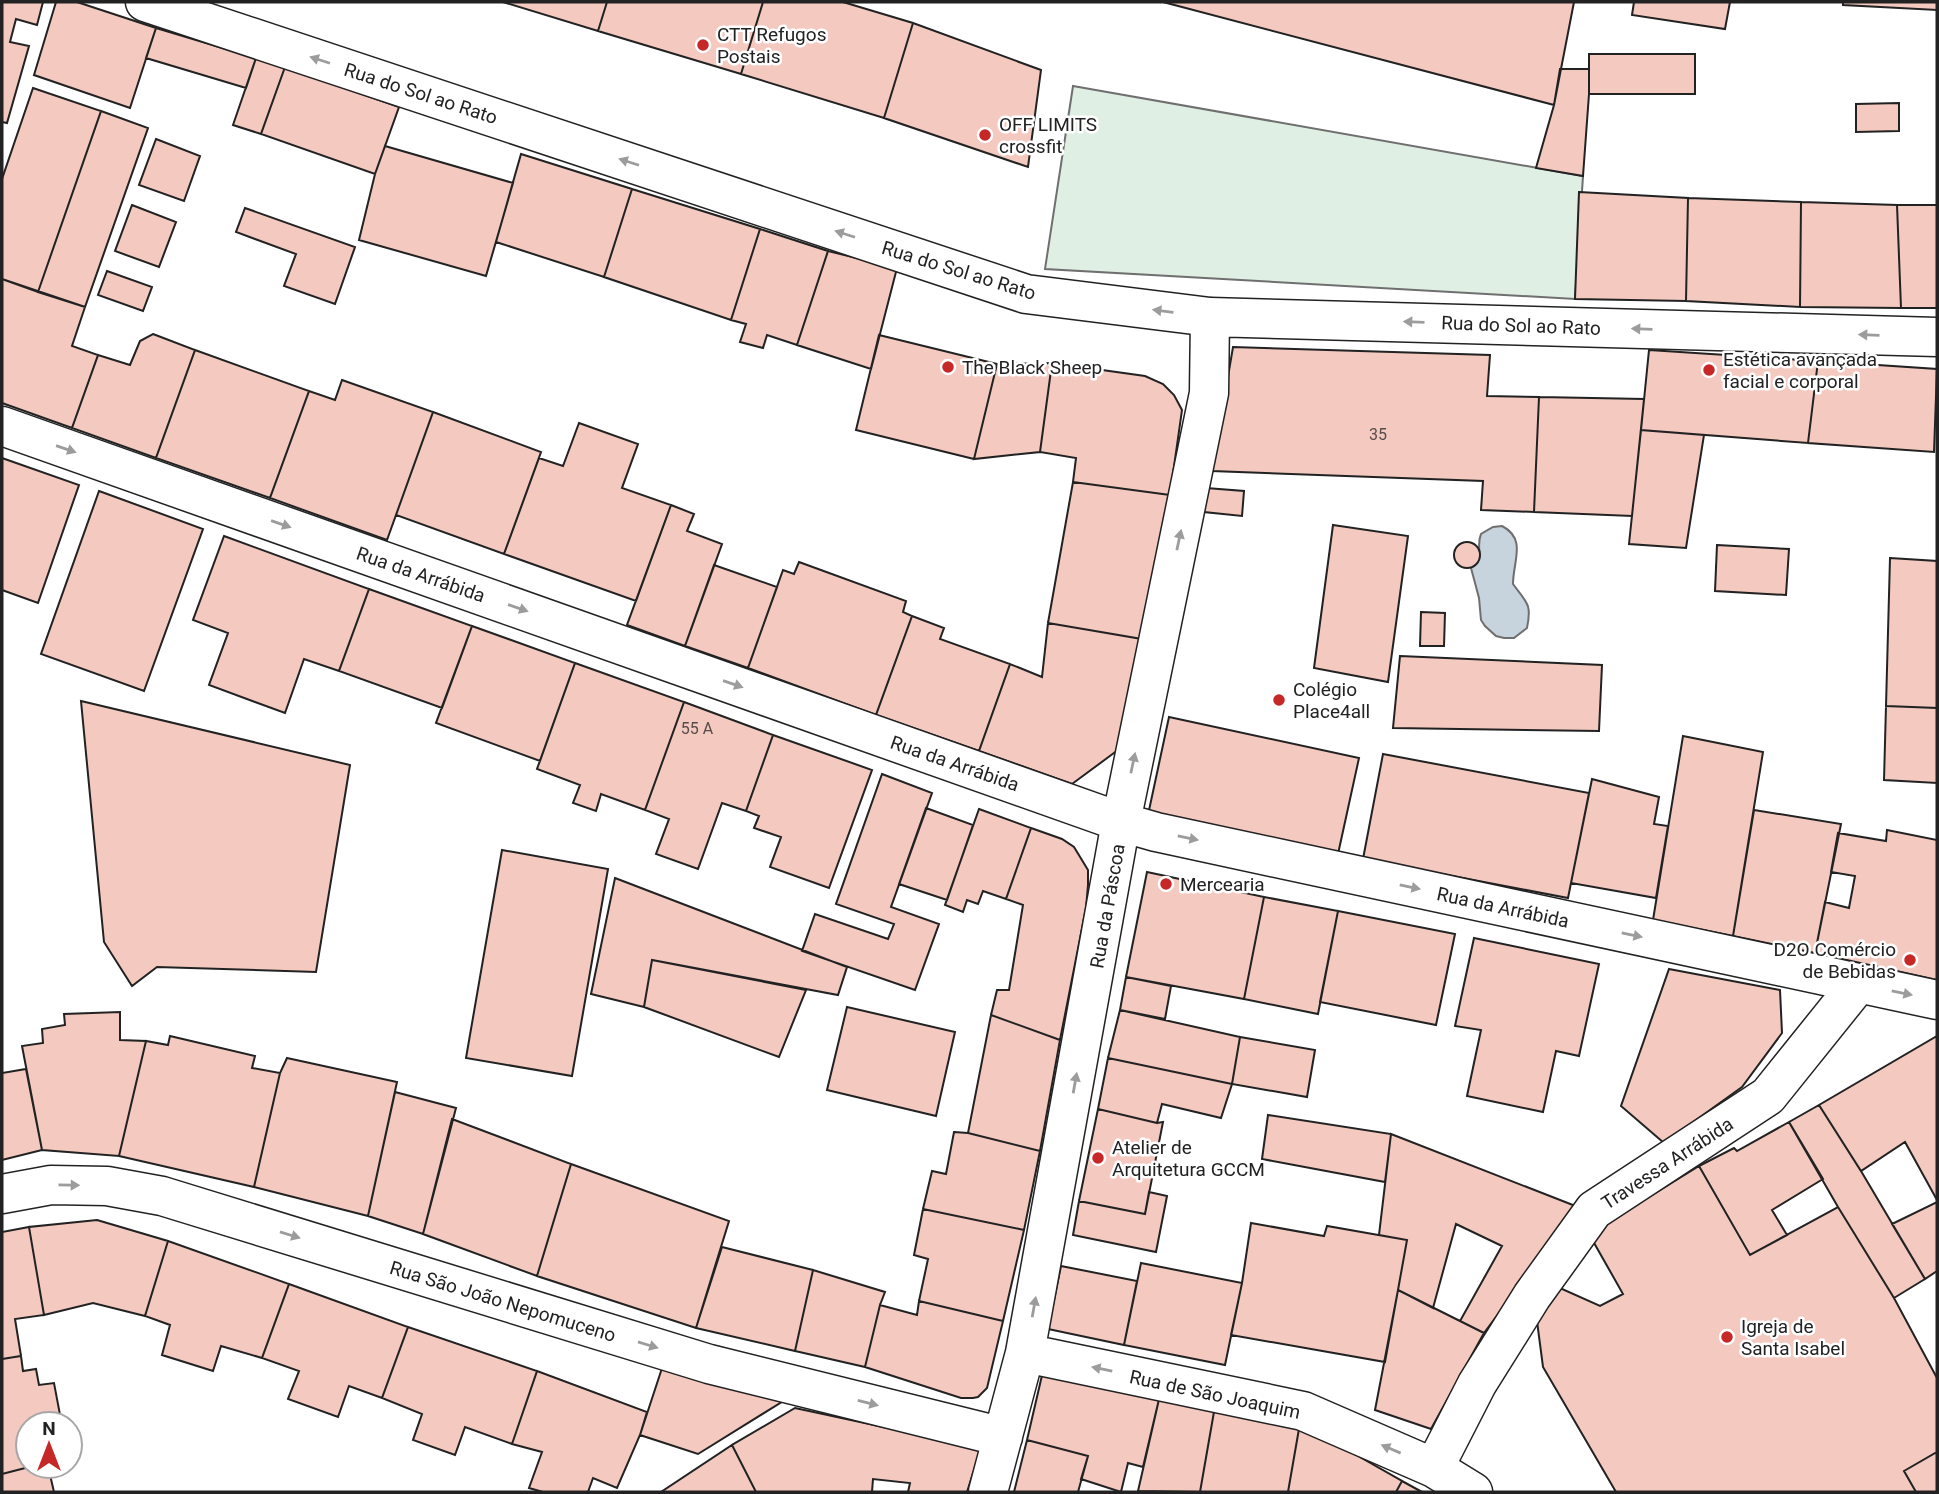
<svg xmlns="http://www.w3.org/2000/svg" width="1939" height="1494" font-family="Roboto,sans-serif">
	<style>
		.green { fill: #e0efe3; stroke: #6f6f6f; stroke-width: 2 }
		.water { fill: #c7d3dd; stroke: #6f6f6f; stroke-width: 2 }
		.building { fill: #f3c9c0; stroke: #222; stroke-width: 2 }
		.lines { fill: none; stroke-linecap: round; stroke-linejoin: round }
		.minor-casing { stroke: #222; stroke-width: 41 }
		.minor { stroke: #fff; stroke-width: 38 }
		.oneway { fill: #9c9c9c }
		.poi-dot { fill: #c62828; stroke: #fff; stroke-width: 2.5 }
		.labels { text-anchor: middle; stroke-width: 5; stroke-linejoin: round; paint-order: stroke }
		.number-label { font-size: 16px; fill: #564c4a }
		.poi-label { font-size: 19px; fill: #222; stroke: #fff; text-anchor: start }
		.street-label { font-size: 19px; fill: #222; stroke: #fff }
	</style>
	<rect width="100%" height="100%" fill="#fff"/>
	<path class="green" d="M1073 86 1583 176 1575 299 1045 269Z"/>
	<path class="water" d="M1502 526C1527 539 1513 561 1513 584 1527 603 1532 604 1527 628L1514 638H1504L1496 636 1485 626 1481 620 1479 598 1471 568C1486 558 1475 548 1481 534L1493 527Z"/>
	<path class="building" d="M2 2H43L37 25 16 19 10 42 29 46 7 123 2 122Z
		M56 2H77L156 28 130 108 34 75Z
		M503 2H607L598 31Z
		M607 2H763L741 74 598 31Z
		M763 2H843L913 23 884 118 741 74Z
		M1163 2H1574L1554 105Z
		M1634 2H1730L1725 29 1632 15Z
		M1843 2H1937V10L1843 5Z
		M913 23 1041 70 1028 167 884 118Z
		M156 28 256 58 246 88 146 58Z
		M1589 54H1695V94H1589Z
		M256 58 285 67 261 134 233 125Z
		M285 67 399 107 375 174 261 134Z
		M1560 69H1589V94L1583 176 1536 168 1554 105Z
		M33 88 101 111 38 292 2 279V179Z
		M1899 103V131L1856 132V104Z
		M101 111 148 128 85 307 38 292Z
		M156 139 200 156 184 201 139 185Z
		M385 146 513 183 486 276 359 240 375 174Z
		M521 154 632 189 604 277 496 242Z
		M632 189 760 229 731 320 604 277Z
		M1579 192 1688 198 1686 301 1575 299Z
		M1688 198 1801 202 1800 307 1686 301Z
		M1801 202 1897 205 1901 308 1800 307Z
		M132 205 176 222 159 267 115 251Z
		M1897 205H1937V308H1901Z
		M245 208 355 247 335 304 284 286 296 254 236 232Z
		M760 229 828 251 797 345 767 335 763 348 740 342 746 324 731 320Z
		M828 251 897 268 871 369 797 345Z
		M107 271 152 287 143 311 98 295Z
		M2 279 85 307 72 346 98 355 72 428 2 403Z
		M153 334 195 350 156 458 72 428 98 355 130 365 140 341Z
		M879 335 997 364 974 459 856 430Z
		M1233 347 1490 355 1487 396 1539 397 1534 512 1481 510 1483 481 1212 471Z
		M195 350 309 391 270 498 156 458Z
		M1649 350 1818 361 1808 443 1641 430Z
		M1818 361 1937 369 1934 452 1808 443Z
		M1052 363 1145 376 1163 384 1174 395 1182 410 1170 495 1073 482 1076 458 1040 452Z
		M1052 363 1040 452 974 459 997 364Z
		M342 380 433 412 387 540 270 498 309 391 335 400Z
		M1539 397 1644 399 1632 516 1534 512Z
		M433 412 541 452 504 554 396 515Z
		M579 423 638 444 622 488 671 505 636 601 504 554 539 458 563 466Z
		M1641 430 1704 435 1686 548 1629 544Z
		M2 458 79 485 38 603 2 590Z
		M1073 482 1170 495 1142 639 1048 623Z
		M1206 488 1244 491 1242 516 1204 512Z
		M99 491 203 529 144 691 41 654Z
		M671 505 694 514 687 531 722 544 685 646 627 625Z
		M1333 525 1408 536 1388 682 1314 668Z
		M224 536 369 589 339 671 304 659 285 713 209 685 228 633 193 620Z
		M1454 555a13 13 0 1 1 26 0a13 13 0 1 1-26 0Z
		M1717 545 1789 549 1786 595 1715 591Z
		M1890 558 1937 561V708L1886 706Z
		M799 562 906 601 903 612 912 616 876 715 748 668 783 570 794 574Z
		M714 565 777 587 748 668 685 646Z
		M369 589 472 626 442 708 339 671Z
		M1421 612 1445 613 1444 646H1420Z
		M912 616 944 628 940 639 1010 664 979 751 876 715Z
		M1048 623 1142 639 1118 750 1072 784 979 751 1010 664 1042 677Z
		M472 626 575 663 540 761 436 723Z
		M1400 656 1602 665 1599 731 1393 728Z
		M575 663 684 702 645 810 601 794 596 811 573 803 580 785 537 769Z
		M81 701 350 765 316 972 157 967 132 986 104 942Z
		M684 702 773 735 746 811 722 803 698 869 656 854 669 819 645 810Z
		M1886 706 1937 708V783L1884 780Z
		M1169 717 1359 758 1338 854 1148 815Z
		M773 735 872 770 829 888 770 867 781 837 754 828 759 816 746 811Z
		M1683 736 1763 752 1733 936 1653 920Z
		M1383 754 1589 793 1568 898 1363 859Z
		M882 774 932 793 891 907 939 924 915 990 802 951 815 914 888 939 894 924 836 904Z
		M1592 779 1659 797 1654 824 1668 826 1656 898 1571 883Z
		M926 808 973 825 947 900 899 884Z
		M979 809 1031 828 1006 899 983 891 978 904 967 900 963 912 945 905Z
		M1754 810 1841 824 1815 953 1733 936Z
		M1031 828 1062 839 1074 847 1088 870V885L1086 908 1060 1040 991 1015 997 990H1009L1023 905 1006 899Z
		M1887 830 1937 840V980L1815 953 1825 902 1849 908 1855 876 1831 872 1838 833 1886 841Z
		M502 850 608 869 572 1076 466 1058Z
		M1147 872 1264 897 1244 999 1126 977Z
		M615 878 847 967 838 995 652 960 644 1007 591 994Z
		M1264 897 1338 911 1318 1014 1244 999Z
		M1338 911 1455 934 1436 1025 1320 1002Z
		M1474 938 1599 964 1579 1056 1556 1051 1543 1112 1467 1096 1481 1030 1455 1026Z
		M652 960 806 990 779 1057 644 1007Z
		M1669 969 1780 990 1782 1033 1742 1087 1664 1143 1621 1106Z
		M1126 977 1171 986 1165 1019 1120 1010Z
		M847 1007 955 1032 936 1116 827 1090Z
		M1120 1010 1240 1037 1232 1084 1108 1058Z
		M120 1012V1040L146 1041 119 1156 42 1150 22 1046 43 1043 42 1029 65 1025 64 1014Z
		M991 1015 1060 1040 1040 1151 968 1133Z
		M170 1036 255 1056 252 1068 280 1073 254 1187 119 1156 146 1041 168 1045Z
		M1937 1036V1200L1905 1142 1861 1171 1819 1105Z
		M1240 1037 1315 1050 1307 1097 1232 1084Z
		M287 1058 397 1082 368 1216 254 1187 280 1073Z
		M1108 1058 1232 1084 1221 1118 1162 1104 1157 1123 1098 1109Z
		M26 1069 42 1150 2 1160V1073Z
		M395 1092 456 1108 423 1234 368 1216Z
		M1819 1105 1861 1171 1925 1279 1894 1298 1838 1207 1789 1122Z
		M1098 1109 1157 1123 1163 1122 1145 1214 1079 1201Z
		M1268 1115 1391 1134 1385 1182 1262 1159Z
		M452 1119 571 1164 537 1276 423 1234Z
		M1789 1122 1823 1179 1772 1210 1787 1235 1750 1255 1699 1166 1734 1148 1737 1151Z
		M954 1132 968 1133 1040 1151 1024 1230 923 1209 932 1171 946 1174Z
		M1391 1134 1578 1207 1484 1333 1460 1321 1502 1246 1456 1224 1433 1308 1398 1290 1407 1240 1379 1235Z
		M571 1164 729 1221 696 1328 537 1276Z
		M1699 1166 1750 1255 1838 1207 1894 1298 1937 1378V1492H1616L1543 1367 1535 1306 1551 1284 1600 1306 1623 1294 1589 1234Z
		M1149 1192 1167 1196 1156 1252 1073 1235 1079 1201 1145 1214Z
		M1937 1202V1271L1925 1279 1892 1224Z
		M923 1209 1024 1230 1003 1321 919 1301 928 1259 914 1255Z
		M97 1220 168 1241 145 1316 93 1303 44 1315 29 1227Z
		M1251 1223 1324 1236 1327 1226 1407 1240 1385 1362 1231 1335 1242 1283Z
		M29 1227 44 1315 15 1319 21 1356 2 1359V1232Z
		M168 1241 289 1284 262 1358 221 1346 213 1371 162 1355 170 1325 145 1316Z
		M722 1247 813 1270 795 1351 696 1328Z
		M1141 1263 1242 1283 1225 1365 1124 1345Z
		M1061 1266 1137 1281 1124 1345 1048 1329Z
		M813 1270 885 1292 880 1305 865 1367 795 1351Z
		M289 1284 408 1327 382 1398 349 1386 338 1417 288 1399 299 1371 262 1358Z
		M1398 1290 1484 1333 1431 1429 1375 1410Z
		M919 1301 1003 1321 987 1388 978 1397 973 1398H961L865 1367 880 1305 917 1315Z
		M408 1327 537 1371 512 1444 465 1427 455 1455 413 1440 422 1414 382 1398Z
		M21 1356 23 1371 36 1369 39 1385 54 1383 61 1420 47 1423 48 1424H28V1466H33L2 1474V1359Z
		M665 1359 785 1400 698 1454 640 1435Z
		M537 1371 647 1412 640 1435 617 1488 593 1478 588 1492H543L529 1488 542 1452 512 1444Z
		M1043 1371 1160 1395 1143 1467 1128 1463 1121 1492 1081 1479 1088 1456 1027 1440Z
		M1160 1395 1215 1406 1200 1492 1138 1491Z
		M1215 1406 1300 1423 1288 1492H1200Z
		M795 1408 981 1448 967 1492H908L910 1483 873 1479 872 1492H756L732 1445Z
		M1300 1423 1402 1481 1396 1492H1288Z
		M1027 1440 1088 1456 1078 1492H1014Z
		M732 1445 756 1492H661Z
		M1937 1452V1492H1916L1904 1471Z
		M33 1466H48L54 1492H2V1474Z
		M1402 1481 1422 1492H1396Z"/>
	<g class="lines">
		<defs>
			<path id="minor" d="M145 2 1026 294 1210 317 1937 337
				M2 426 1121 822 1156 832 1937 1000
				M2 1194 51 1185 107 1186 162 1196 709 1364 1003 1437
				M1025 1353 1303 1411 1434 1468 1473 1492
				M1434 1468 1477 1384 1532 1296 1594 1210 1768 1096 1858 984
				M988 1492 1025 1353 1121 822 1209 393 1210 317"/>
		</defs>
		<use href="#minor" class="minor-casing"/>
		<use href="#minor" class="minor"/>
	</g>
	<defs><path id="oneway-solid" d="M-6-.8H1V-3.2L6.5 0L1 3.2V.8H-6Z" transform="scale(1.75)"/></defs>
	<g class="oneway">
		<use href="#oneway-solid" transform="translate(320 60) rotate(-162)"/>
		<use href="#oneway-solid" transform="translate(629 162) rotate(-162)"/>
		<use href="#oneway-solid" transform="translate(845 234) rotate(-162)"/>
		<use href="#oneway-solid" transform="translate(1163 311) rotate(-173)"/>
		<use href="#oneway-solid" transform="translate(1414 322) rotate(-178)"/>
		<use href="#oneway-solid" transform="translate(1642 329) rotate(-178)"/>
		<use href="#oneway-solid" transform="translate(1869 335) rotate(-178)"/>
		<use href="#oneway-solid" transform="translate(66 449) rotate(19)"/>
		<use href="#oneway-solid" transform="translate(281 524) rotate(19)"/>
		<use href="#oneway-solid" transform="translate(1179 540) rotate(-78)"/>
		<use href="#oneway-solid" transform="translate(518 608) rotate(19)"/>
		<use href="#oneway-solid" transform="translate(733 684) rotate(19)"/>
		<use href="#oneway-solid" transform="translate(1133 763) rotate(-78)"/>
		<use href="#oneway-solid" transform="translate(1188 838) rotate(12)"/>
		<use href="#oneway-solid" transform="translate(1410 887) rotate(12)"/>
		<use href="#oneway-solid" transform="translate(1632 935) rotate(12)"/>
		<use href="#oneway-solid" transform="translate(1902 993) rotate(12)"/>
		<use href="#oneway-solid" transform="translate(1075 1083) rotate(-80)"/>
		<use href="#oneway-solid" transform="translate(69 1185) rotate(1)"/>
		<use href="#oneway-solid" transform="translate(290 1235) rotate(17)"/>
		<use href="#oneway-solid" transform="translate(1034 1307) rotate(-80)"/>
		<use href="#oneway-solid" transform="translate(648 1345) rotate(17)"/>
		<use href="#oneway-solid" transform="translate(1102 1369) rotate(-168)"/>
		<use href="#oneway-solid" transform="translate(868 1403) rotate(14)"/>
		<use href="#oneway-solid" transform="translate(1391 1449) rotate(-157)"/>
	</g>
	<g class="poi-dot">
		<circle cx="703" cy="45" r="7"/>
		<circle cx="985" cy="135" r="7"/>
		<circle cx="948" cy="367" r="7"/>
		<circle cx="1709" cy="370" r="7"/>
		<circle cx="1279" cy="700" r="7"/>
		<circle cx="1166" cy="884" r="7"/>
		<circle cx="1910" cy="960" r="7"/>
		<circle cx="1098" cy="1158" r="7"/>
		<circle cx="1727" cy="1337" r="7"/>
	</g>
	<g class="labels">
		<g class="number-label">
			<text x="1378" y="440">35</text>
			<text x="697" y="734">55 A</text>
		</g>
		<g class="poi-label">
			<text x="717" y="41">CTT Refugos<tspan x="717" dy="22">Postais</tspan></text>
			<text x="999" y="131">OFF LIMITS<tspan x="999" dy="22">crossfit</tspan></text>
			<text x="1723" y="366">Estética avançada<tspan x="1723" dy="22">facial e corporal</tspan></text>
			<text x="962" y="374">The Black Sheep</text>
			<text x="1293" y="696">Colégio<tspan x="1293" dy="22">Place4all</tspan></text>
			<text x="1180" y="891">Mercearia</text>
			<text x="1896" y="956" text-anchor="end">D2O Comércio<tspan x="1896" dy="22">de Bebidas</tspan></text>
			<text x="1112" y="1154">Atelier de<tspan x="1112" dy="22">Arquitetura GCCM</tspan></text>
			<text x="1741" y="1333">Igreja de<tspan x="1741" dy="22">Santa Isabel</tspan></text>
		</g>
		<g class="street-label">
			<text transform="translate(421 93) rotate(18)" y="7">Rua do Sol ao Rato</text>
			<text transform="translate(959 270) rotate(17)" y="7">Rua do Sol ao Rato</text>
			<text transform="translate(1521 325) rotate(2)" y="7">Rua do Sol ao Rato</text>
			<text transform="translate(421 574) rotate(19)" y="7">Rua da Arrábida</text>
			<text transform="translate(955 763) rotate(19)" y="7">Rua da Arrábida</text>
			<text transform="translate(1107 906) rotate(-80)" y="7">Rua da Páscoa</text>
			<text transform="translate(1503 907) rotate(12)" y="7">Rua da Arrábida</text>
			<text transform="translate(1667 1163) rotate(-33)" y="7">Travessa Arrábida</text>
			<text transform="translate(503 1301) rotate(17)" y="7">Rua São João Nepomuceno</text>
			<text transform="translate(1215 1394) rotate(12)" y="7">Rua de São Joaquim</text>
		</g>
	</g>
	<rect width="1939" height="1494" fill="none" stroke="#222222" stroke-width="7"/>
	<g transform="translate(49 1445)"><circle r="33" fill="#ffffff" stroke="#a7a7a7" stroke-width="2"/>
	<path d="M0-5L12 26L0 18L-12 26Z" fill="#c62828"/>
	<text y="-10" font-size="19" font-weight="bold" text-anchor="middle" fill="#222222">N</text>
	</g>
</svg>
